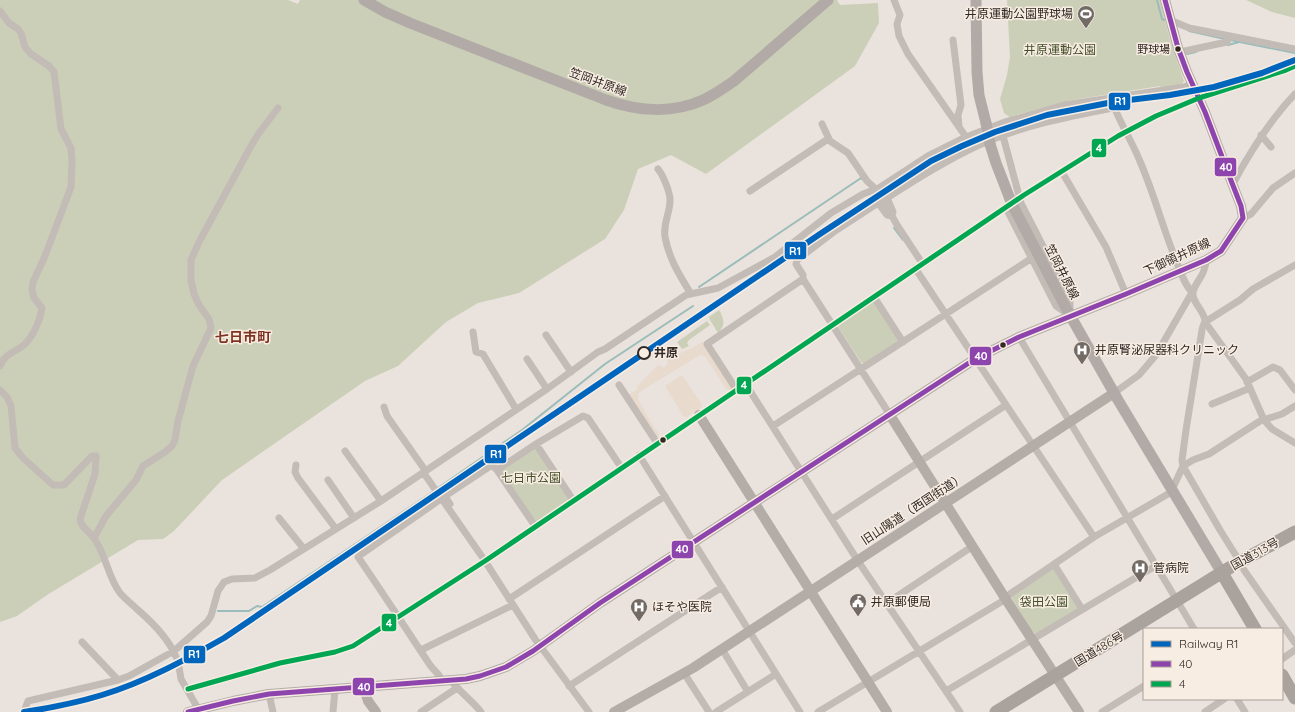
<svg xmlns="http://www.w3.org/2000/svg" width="1295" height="712" font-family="Quicksand,'Noto Sans JP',sans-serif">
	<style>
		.green { fill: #cccfb7 }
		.plaza { fill: #e8dacc }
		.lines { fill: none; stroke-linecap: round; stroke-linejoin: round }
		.stream { stroke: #9abcba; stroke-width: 2 }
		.street-tunnel { stroke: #c5beb8; stroke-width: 7; stroke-dasharray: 7 3.5; stroke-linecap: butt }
		.street { stroke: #c3bbb6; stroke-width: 7 }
		.secondary { stroke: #b4aca7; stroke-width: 10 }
		.primary { stroke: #b1aaa6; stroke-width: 11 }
		.highway { stroke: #a9a29d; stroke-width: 13 }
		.primary-bridge { stroke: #b1aaa6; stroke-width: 11 }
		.bus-1-casing { stroke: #f8ede3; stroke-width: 8 }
		.bus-2-casing { stroke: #f8ede3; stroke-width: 8 }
		.bus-1 { stroke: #8e44ad; stroke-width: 5 }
		.bus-2 { stroke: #00a651; stroke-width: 5 }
		.rail-1-casing { stroke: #f8ede3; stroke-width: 9 }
		.rail-1 { stroke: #0065bd; stroke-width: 6 }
		.bus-dot { fill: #322925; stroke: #f8ede3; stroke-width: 1.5 }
		.stop-dot { fill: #f8ede3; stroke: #322925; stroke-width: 2 }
		.labels { text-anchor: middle; stroke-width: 3; stroke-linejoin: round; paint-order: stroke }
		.bus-label { font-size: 11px; fill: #322925; stroke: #f8ede3; text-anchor: end }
		.poi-label { font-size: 12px; fill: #322925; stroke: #f8ede3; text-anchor: start }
		.park-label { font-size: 12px; fill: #44502a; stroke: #f8ede3 }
		.street-label { font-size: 12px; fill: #322925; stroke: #f8ede3 }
		.stop-label { font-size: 12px; font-weight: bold; fill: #322925; stroke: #f8ede3; text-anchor: start }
		.quarter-label { font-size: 14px; font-weight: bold; fill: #7e3322; stroke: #f8ede3 }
		.line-badge { stroke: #f8ede3; stroke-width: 1.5 }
		.badge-label { font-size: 11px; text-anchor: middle; font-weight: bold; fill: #fff }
	</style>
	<rect width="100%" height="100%" fill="#eae3dd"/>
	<path class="green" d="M0 0H288L298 4 300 0H837L840 5 878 3 879 23 855 66 706 174 671 155 638 169 624 210 605 239 519 293 478 303 446 322 398 366 365 381 222 480 174 531 163 539 138 540 47 595 17 616 0 622Z
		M1007 0H1160L1170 40 1184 81 1182 84 1162 88 1160 86 1072 100 1012 116 1011 118 1004 113 1000 99 1007 75 1010 57Z
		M1246 0H1295V18L1272 12Z
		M872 302 875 303 898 339V342L865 364 861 362 838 327 840 324Z
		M719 310C724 318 726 326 718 333L710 320 709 317Z
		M707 321 710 325 689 340 687 343 689 346 682 349 677 342Z
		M535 447 570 499 535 523 500 471Z
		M1052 568 1055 569 1079 608 1036 634 1032 632 1011 597Z"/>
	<path class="plaza" d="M702 342 733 389 729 390 726 389 705 356 700 355 641 391 638 394V400L655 429 659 433V437L656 439 628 395 638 389 637 387 655 368 659 365 662 367H665L668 363 667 359 692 348Z
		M682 375 702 405V407L687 417H684L665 386Z"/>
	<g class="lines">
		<path class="stream" d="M1157 0 1162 19 1164 20
			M1189 31 1225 39
			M1230 40 1295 53
			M1228 45 1239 42
			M1187 54 1196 52
			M894 228 903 240
			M699 287 861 178 862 179
			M438 488 522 430 605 364 693 306
			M218 611H249L257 606 262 607 434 491"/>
		<path class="street-tunnel" d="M1056 109 1059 117"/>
		<path class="street" d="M894 0 900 15 897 24 899 36 908 54 966 137
			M0 11 9 23 18 29 21 33 25 47 31 54 49 66 54 72 61 129 71 148 72 160 71 187 45 256 33 282 32 290 34 298 42 308C40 320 34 335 25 344 16 352 4 354 0 366
			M1170 20 1189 28 1230 36
			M953 40 961 105 958 115 959 126
			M1180 52 1227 42 1230 36 1295 49
			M822 124 830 141 848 153 867 181 878 191 897 225 922 263
			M1261 135 1271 147
			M1003 136 1021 203 1070 299V312
			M658 169C663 175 670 192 670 200 670 214 663 222 665 237 669 259 680 276 691 294
			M1062 172 1106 247 1126 294
			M1232 183 1235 180C1252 149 1270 120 1295 94
			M750 191 828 139
			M1006 208 1056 306 1068 314
			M1243 218 1251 214 1273 188 1295 173
			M1295 265 1253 289 1240 300 1205 322 1246 379 1264 420 1272 429 1295 443
			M915 268 1094 537
			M874 297 903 342
			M473 332 476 352 483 354 516 409
			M546 335 571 372
			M1019 337 1194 629
			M527 359 547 389
			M1247 382 1273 367 1280 370 1295 390
			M745 383 858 561 960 712
			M619 385 657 443
			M736 389 707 344 803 279
			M0 390 7 397 11 406 15 448 23 458 53 485H64L92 456H96L95 474 80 519C81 528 90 532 94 538 106 555 108 577 120 593 125 599 133 605 138 610 153 623 169 639 176 657
			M1212 404 1250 388
			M384 407 387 416 425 470
			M890 415 803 279V275L796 264 797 260 835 231 878 203 887 215 892 216 893 212 887 198C916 179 945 161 977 146 1020 126 1066 117 1113 108L1115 109C1122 126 1132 142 1139 159 1154 193 1163 229 1177 263 1181 273 1185 286 1193 293L1190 296 1156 355 1139 375 1114 393
			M773 426 1032 258
			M536 444 573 500
			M345 451 381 501
			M639 455 800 712
			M296 465 295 472 298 478 336 529
			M497 470 536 444 583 416 588 418 621 467
			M423 472 483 558 535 639 589 712
			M328 480 354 518
			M441 499 359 556 358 557C383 593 406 629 430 665 434 671 440 674 442 681
			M450 504 445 496 492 465 497 470 535 526
			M279 518 304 549
			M832 519 1006 405
			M94 538 106 516 136 480 143 466 165 452 172 446 175 440 178 421 193 366 211 328 209 319 199 305 194 294 191 280V260L199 242 251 146 259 133 278 108
			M1240 562 1220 530 1183 466 1193 460 1209 454 1260 421 1282 414 1295 406
			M1054 564 1082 609
			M1244 570 1295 643
			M509 599 665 496
			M887 603 973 546
			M82 642 118 680
			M722 649 748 692
			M421 650 513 605
			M1282 659 1295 650
			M179 667 181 679 200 712
			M684 673 709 712
			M451 680C459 692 472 700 481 712
			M569 686 722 587
			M188 689 280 663 335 652 353 646 485 561 1024 195 1118 136 1156 116 1199 98 1286 70 1295 66
			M946 691 1157 565
			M269 694 273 712
			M1237 699 1245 712
			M24 712 28 701 118 680 129 676 174 651 207 622 211 616 218 591 224 582 232 579 255 578 270 570 381 501 547 389 598 352 605 349 686 295 718 288 764 263 775 257 831 213 863 194 879 188 928 156 966 137 1005 122 1064 105 1184 87 1192 84
			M333 712 335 689
			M421 712 457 688
			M716 712 776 674
			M818 712 1001 602 1010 594 1094 537 1168 494 1172 490 1183 466 1182 460 1186 430 1202 330C1202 328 1204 324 1205 321 1205 311 1191 302 1193 292 1196 280 1205 277 1206 260
			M1102 712 1144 686
			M1205 712 1224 699"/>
		<path class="secondary" d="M699 415 887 712
			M890 415 1005 598 1079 712
			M363 686 368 701 376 712
			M188 712 233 701 269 694 466 679 480 676 506 667 533 651 600 603 975 359 1019 337 1126 294 1206 260 1221 251 1243 218 1241 206 1232 183 1205 112 1187 72 1178 48 1165 0
			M614 712 693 668 1114 393"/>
		<path class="primary" d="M364 0 385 12 410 23 606 100C637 111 672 114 703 100 714 95 724 88 734 81L828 0
			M976 0 977 72 979 95 986 123
			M990 144 996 163 1010 199
			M1014 208 1066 308 1118 400 1222 573"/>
		<path class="highway" d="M1222 573 1255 629
			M1282 675 1295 698
			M996 712 1234 565 1295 532"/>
		<path class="primary-bridge" d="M986 123 990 144
			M1010 199 1014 208"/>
		<defs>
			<path id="bus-1" d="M188 712 233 701 269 694 466 679 480 676 506 667 533 651 600 603 975 359 1019 337 1126 294 1206 260 1221 251 1243 218 1241 206 1232 183 1205 112 1187 72 1178 48 1165 0"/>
			<path id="bus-2" d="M188 689 280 663 335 652 353 646 485 561 1024 195 1118 136 1156 116 1199 98 1286 70 1295 66"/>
		</defs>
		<use href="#bus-1" class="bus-1-casing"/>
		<use href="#bus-2" class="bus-2-casing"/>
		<use href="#bus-1" class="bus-1"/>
		<use href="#bus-2" class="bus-2"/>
		<defs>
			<path id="rail-1" d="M24 712C50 708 76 703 102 695 145 682 185 660 224 638L820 234 931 161 962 146 995 132 1047 115 1113 102 1170 95 1214 87 1262 73 1295 60"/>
		</defs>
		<use href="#rail-1" class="rail-1-casing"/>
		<use href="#rail-1" class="rail-1"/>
	</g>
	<defs>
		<symbol id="stadium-pin" viewBox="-11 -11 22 30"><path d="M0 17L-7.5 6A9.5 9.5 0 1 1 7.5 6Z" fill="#726a65" stroke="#f8ede3"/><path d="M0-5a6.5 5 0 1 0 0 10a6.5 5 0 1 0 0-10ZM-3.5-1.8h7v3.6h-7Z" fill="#fff"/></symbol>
		<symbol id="hospital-pin" viewBox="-11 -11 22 30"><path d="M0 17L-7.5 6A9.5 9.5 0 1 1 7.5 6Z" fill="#726a65" stroke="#f8ede3"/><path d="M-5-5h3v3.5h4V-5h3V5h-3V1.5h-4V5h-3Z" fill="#fff"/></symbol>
		<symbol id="civic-pin" viewBox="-11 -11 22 30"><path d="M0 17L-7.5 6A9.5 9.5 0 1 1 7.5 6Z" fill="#726a65" stroke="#f8ede3"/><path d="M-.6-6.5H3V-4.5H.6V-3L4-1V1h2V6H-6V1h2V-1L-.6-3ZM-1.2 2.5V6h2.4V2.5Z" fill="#fff"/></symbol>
	</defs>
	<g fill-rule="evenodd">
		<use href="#stadium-pin" x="1076" y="4" width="20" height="27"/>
		<use href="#hospital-pin" x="1072" y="340" width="20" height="27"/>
		<use href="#hospital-pin" x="1130" y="558" width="20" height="27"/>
		<use href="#civic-pin" x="848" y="592" width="20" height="27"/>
		<use href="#hospital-pin" x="629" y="597" width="20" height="27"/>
	</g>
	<g class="bus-dot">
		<circle cx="1178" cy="49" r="3.5"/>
		<circle cx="1003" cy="345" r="3.5"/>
		<circle cx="663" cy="440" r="3.5"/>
	</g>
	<circle class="stop-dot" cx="644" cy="353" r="6"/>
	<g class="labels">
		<g class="bus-label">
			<text x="1170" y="53">野球場</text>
		</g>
		<g class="poi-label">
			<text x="1073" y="18" text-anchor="end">井原運動公園野球場</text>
			<text x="1095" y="354">井原腎泌尿器科クリニック</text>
			<text x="1153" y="572">菅病院</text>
			<text x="871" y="606">井原郵便局</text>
			<text x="652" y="611">ほそや医院</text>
		</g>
		<g class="park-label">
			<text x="1060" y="54">井原運動公園</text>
			<text x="531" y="482">七日市公園</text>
			<text x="1044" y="606">袋田公園</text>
		</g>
		<g class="street-label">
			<text transform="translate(598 82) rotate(20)" y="4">笠岡井原線</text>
			<text transform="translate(1177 257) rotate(-25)" y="4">下御領井原線</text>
			<text transform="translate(1062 272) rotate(63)" y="4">笠岡井原線</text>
			<text transform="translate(913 509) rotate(-33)" y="4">旧山陽道（西国街道）</text>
			<text transform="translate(1255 554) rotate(-29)" y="4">国道313号</text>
			<text transform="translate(1099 649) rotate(-31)" y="4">国道486号</text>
		</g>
		<g class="stop-label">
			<text x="654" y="357">井原</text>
		</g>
		<g class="quarter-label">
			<text x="243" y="342">七日市町</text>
		</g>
	</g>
	<g class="line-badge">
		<rect x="1108" y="92" width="23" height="19" rx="4" fill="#0065bd"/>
		<rect x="1091" y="138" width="16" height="20" rx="4" fill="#00a651"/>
		<rect x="1214" y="157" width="23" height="20" rx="4" fill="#8e44ad"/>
		<rect x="784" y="241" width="23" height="19" rx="4" fill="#0065bd"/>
		<rect x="969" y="346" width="23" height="20" rx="4" fill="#8e44ad"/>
		<rect x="736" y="376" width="16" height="19" rx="4" fill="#00a651"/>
		<rect x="484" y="444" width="23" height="20" rx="4" fill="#0065bd"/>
		<rect x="671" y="540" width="23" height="19" rx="4" fill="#8e44ad"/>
		<rect x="381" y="613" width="16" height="19" rx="4" fill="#00a651"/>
		<rect x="183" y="645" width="23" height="19" rx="4" fill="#0065bd"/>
		<rect x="352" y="677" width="23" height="19" rx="4" fill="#8e44ad"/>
	</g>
	<g class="badge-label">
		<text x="1120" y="105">R1</text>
		<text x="1099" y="152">4</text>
		<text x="1226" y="171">40</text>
		<text x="795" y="255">R1</text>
		<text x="981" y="360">40</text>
		<text x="744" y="389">4</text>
		<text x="496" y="458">R1</text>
		<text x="682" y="553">40</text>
		<text x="389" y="627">4</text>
		<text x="194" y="658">R1</text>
		<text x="364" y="691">40</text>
	</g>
	<rect x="1143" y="628" width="140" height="72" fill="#f8ede3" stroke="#a99f97"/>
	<rect x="1151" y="641" width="20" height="6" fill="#0065bd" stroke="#a99f97"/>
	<text x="1179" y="648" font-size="12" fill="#322925">Railway R1</text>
	<rect x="1151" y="661" width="20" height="6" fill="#8e44ad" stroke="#a99f97"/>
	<text x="1179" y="668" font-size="12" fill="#322925">40</text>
	<rect x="1151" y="681" width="20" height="6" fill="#00a651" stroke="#a99f97"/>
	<text x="1179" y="688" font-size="12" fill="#322925">4</text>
</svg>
